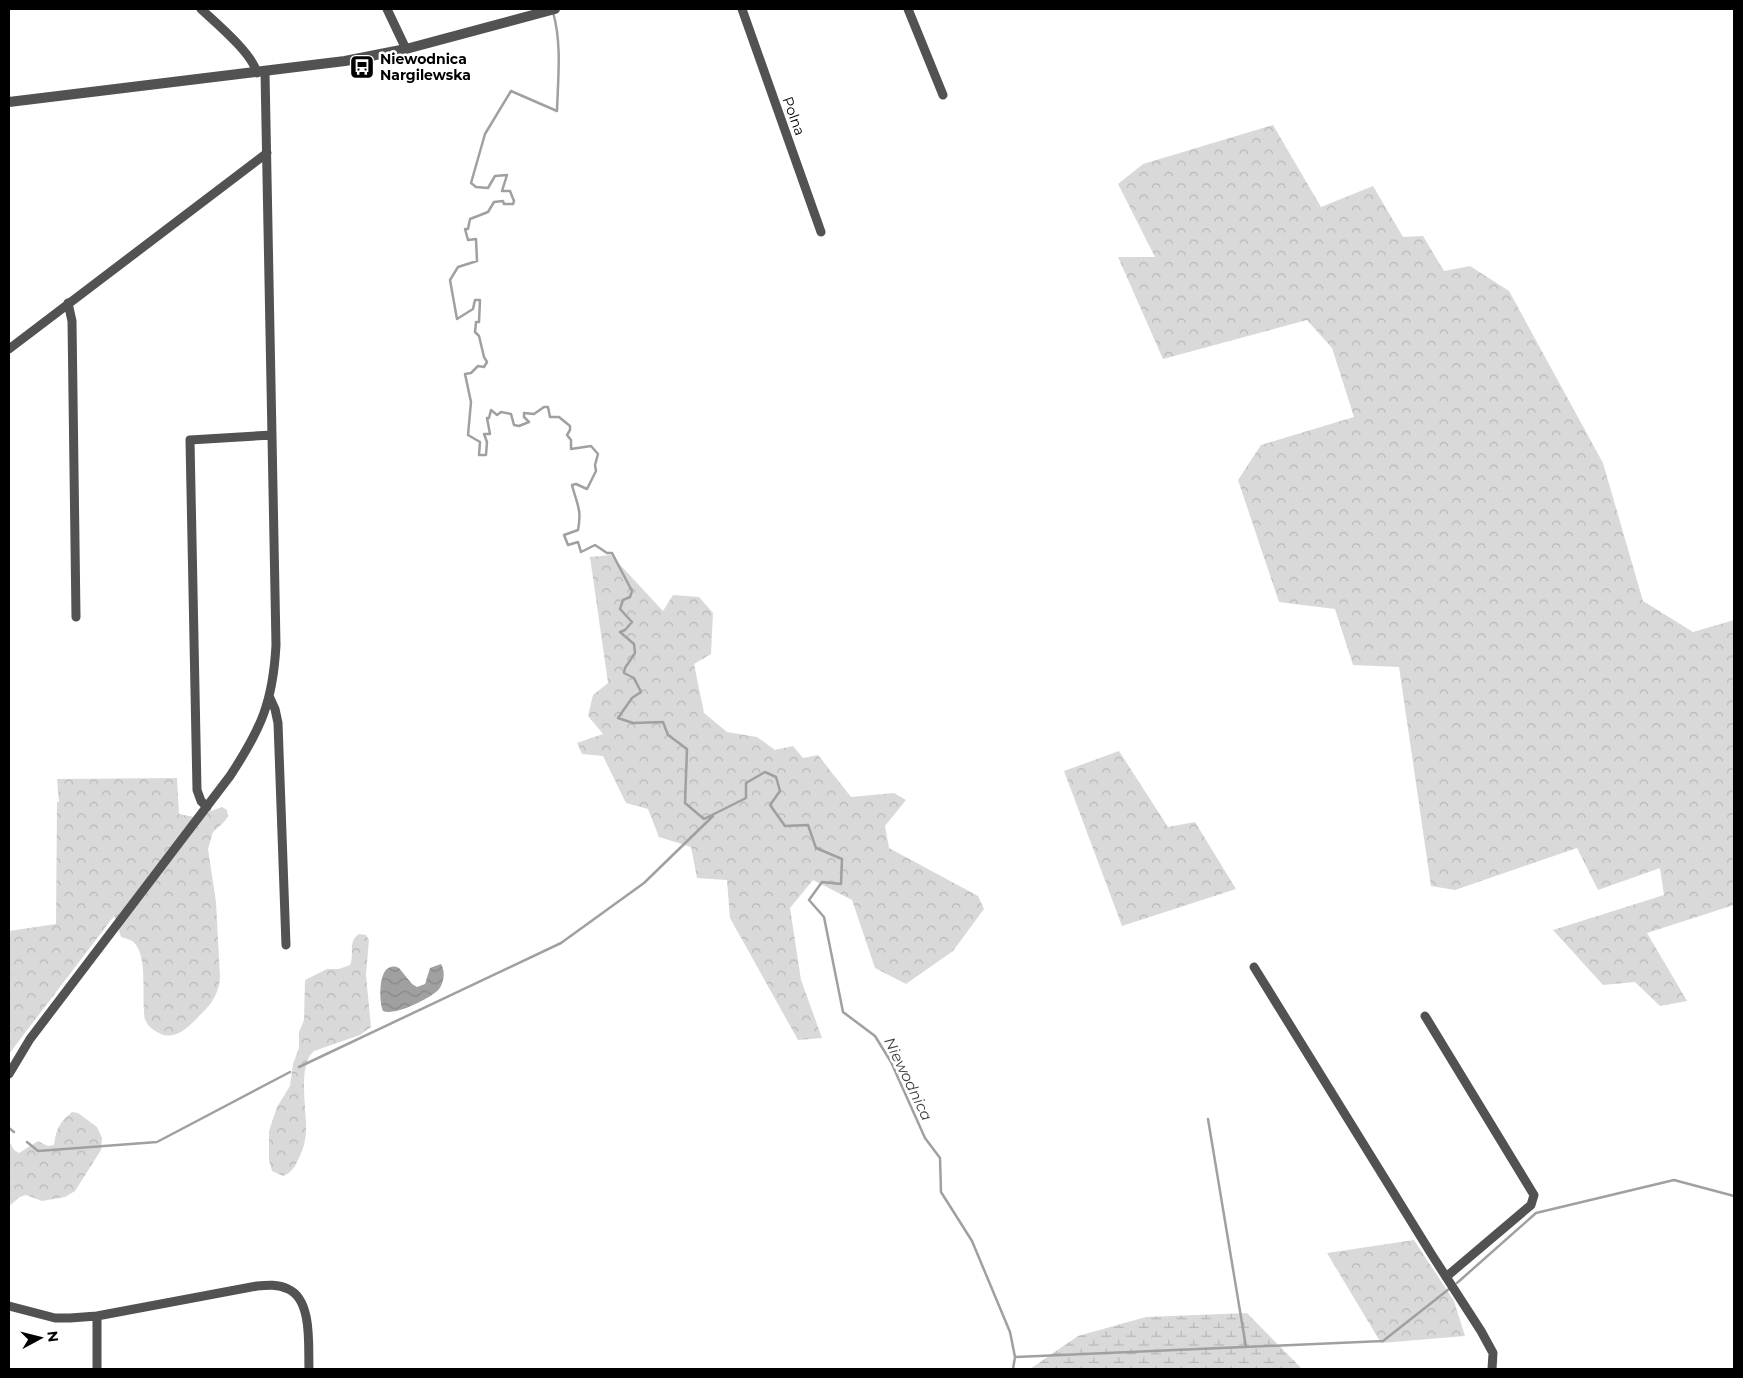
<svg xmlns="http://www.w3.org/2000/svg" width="1743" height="1378" font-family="Montserrat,sans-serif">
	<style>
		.forest { fill: url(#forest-crowns) }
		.wetland { fill: url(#wetland-marsh) }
		.water { fill: url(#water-waves) }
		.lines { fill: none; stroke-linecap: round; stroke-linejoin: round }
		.stream { stroke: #a0a0a0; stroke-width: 2.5 }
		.minor { stroke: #525252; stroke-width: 9 }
		.tertiary { stroke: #525252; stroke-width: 10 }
		.labels { text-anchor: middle; stroke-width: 5; stroke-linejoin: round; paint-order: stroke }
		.poi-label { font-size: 14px; font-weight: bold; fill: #000; stroke: #fff; text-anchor: start }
		.street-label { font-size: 14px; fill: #000; stroke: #fff }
		.water-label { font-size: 15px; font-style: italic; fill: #414141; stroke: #fff }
	</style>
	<defs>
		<pattern id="forest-crowns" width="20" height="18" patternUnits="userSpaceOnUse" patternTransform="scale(1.25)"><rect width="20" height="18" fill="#d9d9d9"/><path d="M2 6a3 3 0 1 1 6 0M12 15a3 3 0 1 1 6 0" fill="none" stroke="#b8b8b8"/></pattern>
		<pattern id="wetland-marsh" width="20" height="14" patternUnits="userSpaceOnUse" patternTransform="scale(1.25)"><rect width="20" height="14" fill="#d9d9d9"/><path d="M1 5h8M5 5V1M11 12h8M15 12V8" fill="none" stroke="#b8b8b8"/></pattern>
		<pattern id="water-waves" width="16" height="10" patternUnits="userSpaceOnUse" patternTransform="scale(1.25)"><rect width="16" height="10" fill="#a0a0a0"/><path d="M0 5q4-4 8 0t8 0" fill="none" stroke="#888"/></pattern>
	</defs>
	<rect width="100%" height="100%" fill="#fff"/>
	<path class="forest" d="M1273 125 1321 207 1373 186 1403 237 1423 236 1444 271 1470 266 1509 291 1603 463 1643 601 1693 632 1734 620V905L1647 933 1687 1001 1660 1006 1635 982 1603 985 1553 930 1664 895 1660 868 1598 890 1577 848 1455 890 1431 886 1399 667 1353 665 1335 609 1279 602 1238 480 1261 445 1354 417 1332 348 1307 320 1163 359 1118 257H1155L1118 184 1143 164Z
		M611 555 663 611 673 595 699 597 713 613 711 654 694 664 704 713 727 732 757 737 775 750 793 746 803 758 818 755 851 797 894 793 906 800 885 826 889 848 978 896 984 909 953 951 906 984 875 968 852 900 813 880 790 908 801 980 822 1038 798 1040 730 918 727 880 697 878 691 847 659 837 648 809 626 803 603 756 582 754 577 743 603 734 588 716 593 695 608 683 590 557Z
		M1119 751 1168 827 1195 822 1236 889 1122 926 1064 771Z
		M177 778 179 814 194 817 222 807 227 810 228 816 225 821 213 832 208 849 216 902 220 977C219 991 214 1001 204 1011 192 1023 176 1044 157 1032 153 1030 147 1025 146 1021 144 1019 144 1013 144 1010 142 993 148 952 132 941 129 939 124 938 121 937L119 931 120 925 114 916 9 1054V931L56 924 57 802H59L57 779Z
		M359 934 366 935 369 940 366 975 371 1027 360 1035 314 1051C297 1065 307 1109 306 1130 306 1140 303 1150 298 1160 295 1167 291 1173 283 1176L272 1171 269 1160V1131L277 1107 290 1086 293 1064 299 1048V1032L304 1020 305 980 327 969H339L350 965C355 954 347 942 359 934Z
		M72 1112 78 1113 97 1127 102 1138 101 1150 75 1191 65 1197 42 1201 26 1195 20 1197 9 1206V1141L14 1150 19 1153 38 1141 48 1146 54 1145C57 1128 58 1124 72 1112Z
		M1414 1240 1454 1301 1465 1336 1381 1343 1327 1253Z"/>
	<path class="wetland" d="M1247 1313 1302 1369H1030L1078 1336 1146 1317Z"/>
	<path class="water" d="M441 964C446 972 444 986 436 992 426 1000 395 1016 383 1011 379 1002 378 969 391 967 394 966 397 967 399 968L412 984 417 987 425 984 430 968Z"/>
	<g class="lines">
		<path class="stream" d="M553 12C562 44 558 78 557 111L511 91 485 134 471 183 476 187 488 188 495 176 507 175 502 191H510L514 201 513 204H504L503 201 494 202 488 212 470 219 468 229H465L468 240 476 239 477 261 458 267 450 280 457 319 473 309 475 300H480L479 322H476L475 332 479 336 484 357 487 362 484 367 478 366 471 373 465 374 471 402 468 435 480 442 479 455H486L487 442 484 434H490L487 418H489L491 410 497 415 501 412 511 414 514 425 519 426 529 422 524 417V413L534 414 544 407H548L550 417H559L570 426V430L567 435 571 440V449L591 446 598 454 595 465 596 471 587 489 576 484 572 485C577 505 582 509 578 530L564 535 568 545 578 542 581 552 595 545 607 553H612L632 591 630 597 623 600 620 609 632 622 625 630 620 632 634 644 635 653 625 668 624 673 634 678 641 692 632 698 618 718 633 723 663 722 668 735 687 749 685 803 704 819 746 798V783L765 772 776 777 780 791 770 805 785 826 808 825 816 848 842 859 841 884 822 882 809 900 824 917 843 1012 875 1036 891 1062 925 1138 940 1158 941 1192 972 1241 1010 1332 1015 1357 1013 1369
			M299 1067 561 943 644 883 713 816
			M1208 1119 1246 1347
			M9 1128 14 1132
			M27 1142 38 1151 157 1142 290 1072
			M1457 1283 1536 1213 1674 1180 1734 1196
			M1015 1357 1383 1341 1449 1289"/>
		<path class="minor" d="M201 9C216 23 252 53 257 73
			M387 9 406 49
			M742 9 821 232
			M908 9 943 95
			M68 303 72 321 76 617
			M9 349 267 153
			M270 698 275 709 278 723 286 945
			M207 807 201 801 197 790 190 440 272 435
			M1254 967 1432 1255 1481 1331 1493 1353 1492 1369
			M1425 1016 1534 1195 1531 1205 1446 1277
			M9 1074 30 1039 230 776C261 729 273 702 276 645L265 72
			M9 1306 55 1318H70L97 1316 257 1286C267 1285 278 1284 288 1289 313 1300 308 1347 309 1369
			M97 1316V1369"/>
		<path class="tertiary" d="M9 102 345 61 406 49 555 9"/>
	</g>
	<defs>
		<symbol id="bus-square" viewBox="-11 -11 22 22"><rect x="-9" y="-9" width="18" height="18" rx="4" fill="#000" stroke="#fff"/><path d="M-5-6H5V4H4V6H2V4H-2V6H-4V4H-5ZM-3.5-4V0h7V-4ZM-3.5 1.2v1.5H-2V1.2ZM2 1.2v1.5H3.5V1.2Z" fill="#fff"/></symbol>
	</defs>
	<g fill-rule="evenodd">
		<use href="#bus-square" x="348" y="53" width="28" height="28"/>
	</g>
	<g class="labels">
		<g class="poi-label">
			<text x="380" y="64">Niewodnica<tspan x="380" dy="16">Nargilewska</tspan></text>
		</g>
		<g class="street-label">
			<text transform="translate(794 116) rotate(70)" y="5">Polna</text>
		</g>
		<g class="water-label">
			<text transform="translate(908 1079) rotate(64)" y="5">Niewodnica</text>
		</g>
	</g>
	<rect width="1743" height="1378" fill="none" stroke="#000000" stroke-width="20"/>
	<g transform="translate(40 1338) rotate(83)" stroke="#ffffff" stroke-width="4" paint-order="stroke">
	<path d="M0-4L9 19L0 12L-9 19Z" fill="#000000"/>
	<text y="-8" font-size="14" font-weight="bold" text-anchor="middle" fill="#000000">N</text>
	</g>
</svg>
